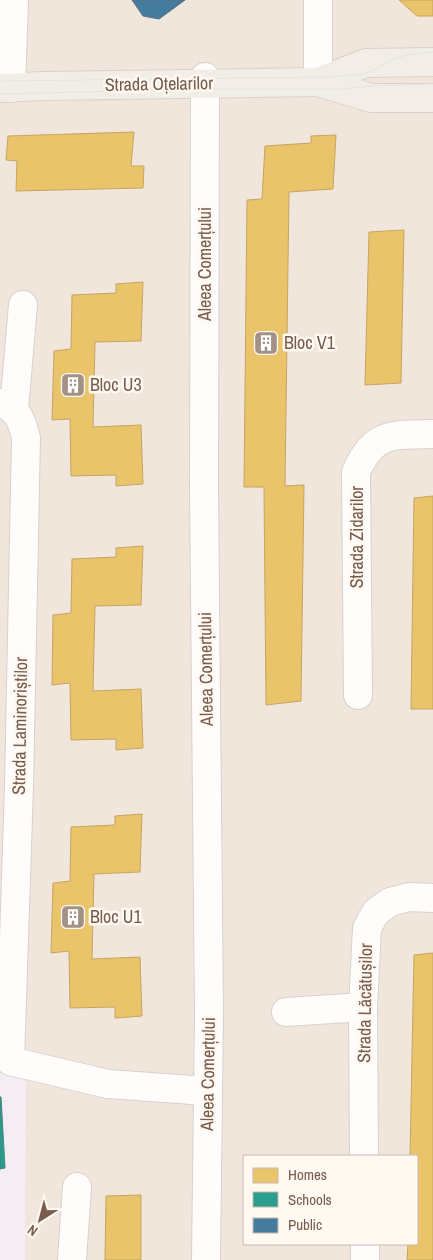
<svg xmlns="http://www.w3.org/2000/svg" width="433" height="1260" font-family="'Archivo Narrow',sans-serif">
	<style>
		.residential { fill: #f1e6dc; fill-rule: evenodd }
		.education { fill: #f5edf4 }
		.homes { fill: #e9c46a; stroke: #c7a461 }
		.schools { fill: #2a9d8f; stroke: #41897b }
		.public { fill: #457b9d; stroke: #547185 }
		.lines { fill: none; stroke-linecap: round; stroke-linejoin: round }
		.minor-casing { stroke: #d7d1cc; stroke-width: 30 }
		.major-casing { stroke: #d9d1cb; stroke-width: 30 }
		.minor { stroke: #fefdfc; stroke-width: 28 }
		.major { stroke: #f2eee7; stroke-width: 28 }
		.tram { stroke: #e5e3e6; stroke-width: 1 }
		.labels { text-anchor: middle; stroke-width: 5; stroke-linejoin: round; paint-order: stroke }
		.street-label { font-size: 18px; fill: #775b4d; stroke: #fff9f1 }
		.poi-label { font-size: 18px; fill: #775b4d; stroke: #fff9f1; text-anchor: start }
	</style>
	<rect width="100%" height="100%" fill="#f8f4ee"/>
	<path class="residential" d="M0 0H433V1260H0ZM244 1156H417V1244H244Z"/>
	<path class="education" d="M0 1072H26L25 1260H0Z"/>
	<path class="homes" d="M399 0H433V16H417Z
		M134 132 131 166H144L143 188 16 191 17 161 6 160 8 136Z
		M336 135 333 189 289 192 285 486 304 485 301 701 266 705 264 487H244L247 200 262 199 265 146 311 143V136Z
		M404 230 401 383 365 385 369 232Z
		M143 282 141 341 95 342 93 427 141 425 143 484 116 486V475L71 476 70 419 52 420 54 351 71 349 72 295 116 293V284Z
		M433 496V709H411L414 498Z
		M143 546 141 605 95 606 93 691 141 689 143 748 116 750V739L71 740 70 683 52 685 53 615 71 613 72 559 116 557V548Z
		M142 814 140 872 94 874 92 959 140 957 142 1016 115 1018V1007L70 1008 69 951 51 953 53 883 70 881 71 827 115 825V816Z
		M433 953V1260H407L408 1244H417V1156H410L414 955Z
		M141 1195V1260H105L106 1196Z"/>
	<path class="schools" d="M0 1097H1L5 1168 0 1169Z"/>
	<path class="public" d="M132 0H185L159 19 143 16Z"/>
	<g class="lines">
		<defs>
			<path id="minor" d="M205 77 204 487 209 1014 206 1260
				M318 82V0
				M11 88 14 0
				M0 403C18 408 22 421 26 438L19 786 10 1061 108 1084 207 1091
				M14 409 23 305
				M358 695 356 472C374 431 393 435 433 434
				M286 1012 363 1007
				M364 1156 363 1007 367 928 376 912 390 902 409 897 433 898
				M365 1244V1260
				M72 1260 77 1187"/>
			<path id="major" d="M318 82 366 63 433 62
				M0 88 43 86 318 82 371 98H433"/>
		</defs>
		<use href="#minor" class="minor-casing"/>
		<use href="#major" class="major-casing"/>
		<use href="#minor" class="minor"/>
		<use href="#major" class="major"/>
		<path class="tram" d="M0 81 332 77 363 74 372 71 394 59 406 55 433 52
			M0 94 205 89H340L371 86 433 84"/>
	</g>
	<defs>
		<symbol id="building-square" viewBox="-11 -11 22 22"><rect x="-9" y="-9" width="18" height="18" rx="4" fill="#a49185" stroke="#fff9f1"/><path d="M-4-6H4V6H1V3H-1V6H-4ZM-2.5-4.3h1.7v1.8h-1.7ZM.8-4.3h1.7v1.8H.8ZM-2.5-1h1.7V.8h-1.7ZM.8-1h1.7V.8H.8Z" fill="#fff"/></symbol>
	</defs>
	<g fill-rule="evenodd">
		<use href="#building-square" x="252" y="329" width="28" height="28"/>
		<use href="#building-square" x="59" y="371" width="28" height="28"/>
		<use href="#building-square" x="59" y="903" width="28" height="28"/>
	</g>
	<g class="labels">
		<g class="street-label">
			<text transform="translate(159 84) rotate(-1)" y="6">Strada Oțelarilor</text>
			<text transform="translate(205 264) rotate(-90)" y="6">Aleea Comerțului</text>
			<text transform="translate(357 537) rotate(-90)" y="6">Strada Zidarilor</text>
			<text transform="translate(206 669) rotate(-91)" y="6">Aleea Comerțului</text>
			<text transform="translate(20 726) rotate(-89)" y="6">Strada Laminoriștilor</text>
			<text transform="translate(365 1003) rotate(-89)" y="6">Strada Lăcătușilor</text>
			<text transform="translate(208 1074) rotate(-89)" y="6">Aleea Comerțului</text>
		</g>
		<g class="poi-label">
			<text x="284" y="349">Bloc V1</text>
			<text x="90" y="391">Bloc U3</text>
			<text x="90" y="923">Bloc U1</text>
		</g>
	</g>
	<rect x="243" y="1155" width="175" height="90" fill="#fff9f1" stroke="#c9baaf"/>
	<rect x="253" y="1168" width="25" height="15" fill="#e9c46a" stroke="#c9baaf"/>
	<text x="288" y="1180" font-size="15" fill="#775b4d">Homes</text>
	<rect x="253" y="1192" width="25" height="15" fill="#2a9d8f" stroke="#c9baaf"/>
	<text x="288" y="1205" font-size="15" fill="#775b4d">Schools</text>
	<rect x="253" y="1218" width="25" height="15" fill="#457b9d" stroke="#c9baaf"/>
	<text x="288" y="1230" font-size="15" fill="#775b4d">Public</text>
	<g transform="translate(40 1220) rotate(216)" stroke="#fff9f1" stroke-width="4" paint-order="stroke">
	<path d="M0-4L9 19L0 12L-9 19Z" fill="#775b4d"/>
	<text y="-8" font-size="14" font-weight="bold" text-anchor="middle" fill="#775b4d">N</text>
	</g>
</svg>
